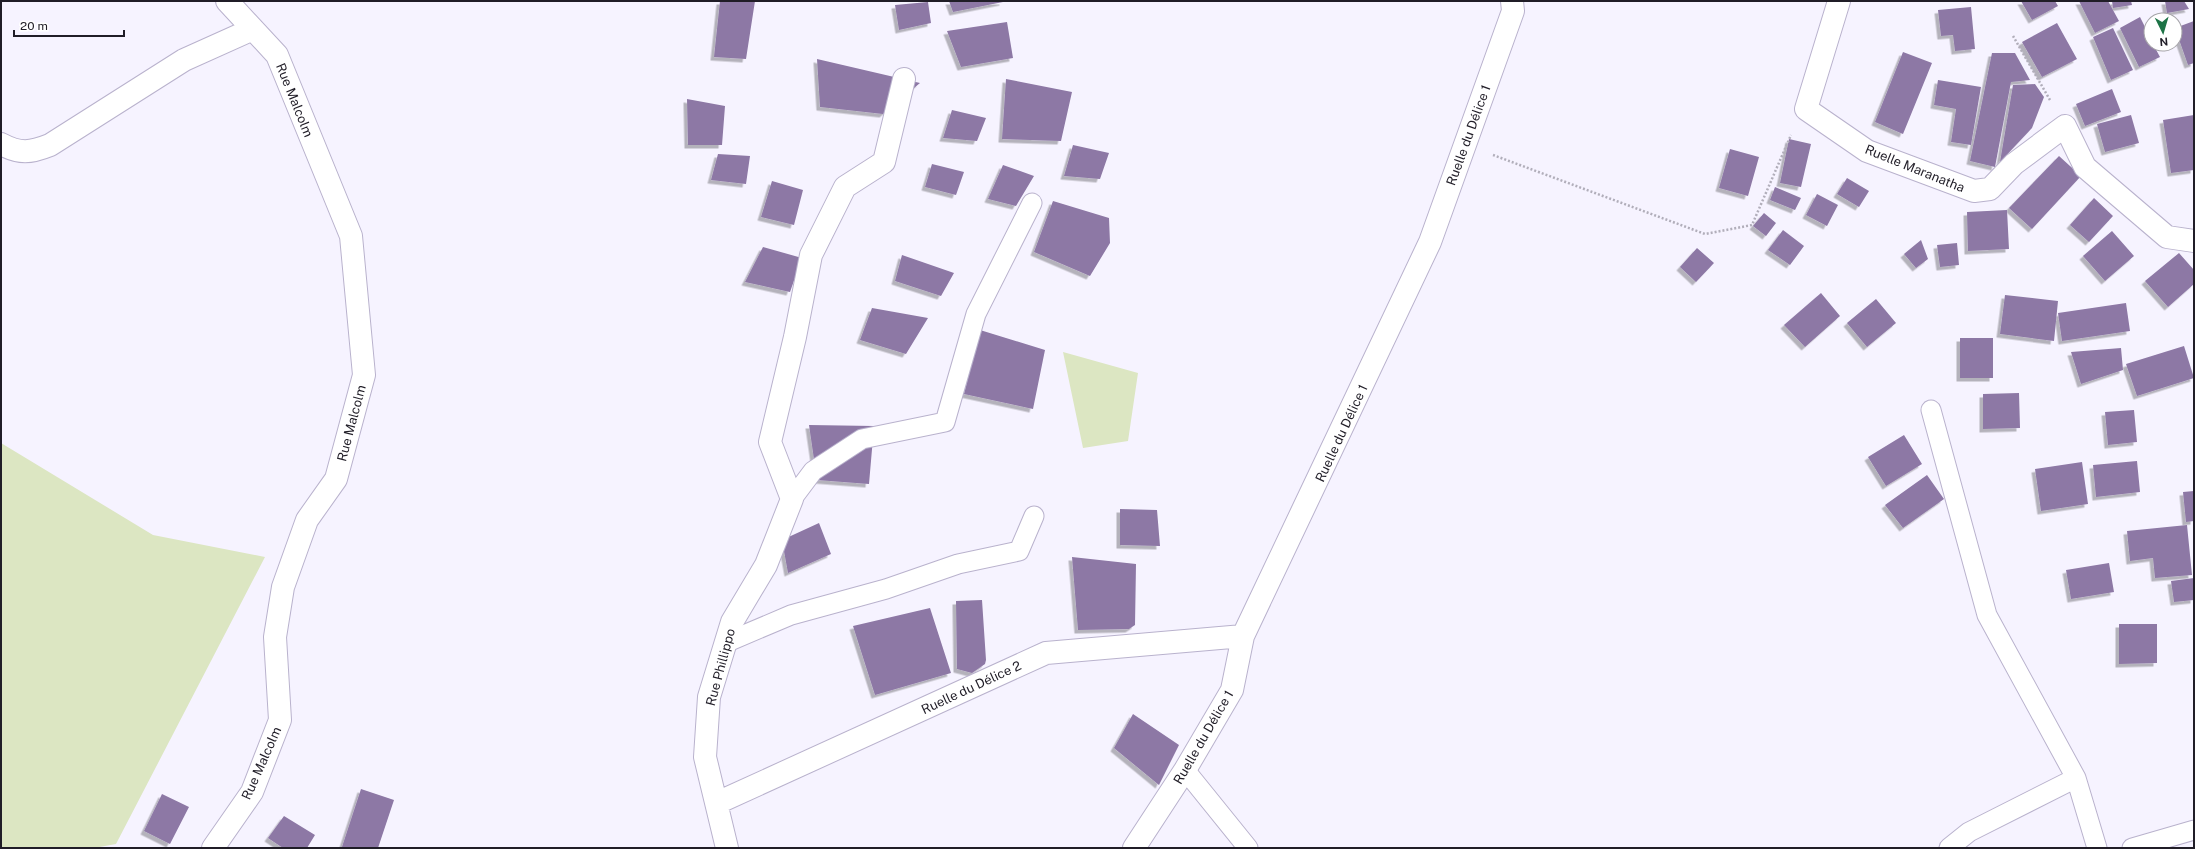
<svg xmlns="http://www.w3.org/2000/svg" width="2195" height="849" font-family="'Public Sans',sans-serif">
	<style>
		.green { fill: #dce6c2 }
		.building { fill: #8d78a5; filter: url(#shadow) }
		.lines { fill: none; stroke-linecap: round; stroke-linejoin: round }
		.service-casing { stroke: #b9b2cd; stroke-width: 21 }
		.minor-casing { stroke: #b9b2cd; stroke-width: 24 }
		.path { stroke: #b1aeba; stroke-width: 2.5; stroke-dasharray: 2 2; stroke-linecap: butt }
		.service { stroke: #fff; stroke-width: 19 }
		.minor { stroke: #fff; stroke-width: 22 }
		.labels { text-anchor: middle; stroke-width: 3; stroke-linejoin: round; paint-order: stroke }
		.street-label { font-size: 13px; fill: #201d27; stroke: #fff }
	</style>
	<defs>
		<filter id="shadow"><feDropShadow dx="-3.5" dy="3.5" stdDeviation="0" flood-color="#0004"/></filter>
	</defs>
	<rect width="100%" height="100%" fill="#f6f3ff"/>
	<path class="green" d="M1063 352 1138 373 1128 441 1083 448Z
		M1 443 153 535 265 557 116 844 94 848H1Z"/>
	<path class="building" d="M720 1H755L746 59 714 57Z
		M949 1H1003V2L953 12Z
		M2021 1H2055L2058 6 2032 20Z
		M2079 1H2108L2119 21 2095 33Z
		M2112 1H2131L2132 5 2113 8Z
		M2165 1H2184L2189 9 2167 13Z
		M928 2 931 23 899 30 895 5Z
		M1971 7 1975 49 1955 51 1953 35 1941 36 1938 10Z
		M2140 17 2151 39V44H2153L2160 57 2139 67 2120 28Z
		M2194 21V63L2188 65 2175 28Z
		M1007 22 1013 58 961 67 947 31Z
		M2057 23 2077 59 2042 77 2022 42Z
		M2113 28 2133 70 2111 80 2093 37Z
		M1903 52 1932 63 1903 134 1875 122Z
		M1992 53H2015L2030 80 2011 82 1995 167 1970 161Z
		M817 59 920 83 883 114 820 107Z
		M1006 79 1072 92 1061 141 1002 139Z
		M1938 80 1981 87 1971 145 1951 142 1956 109 1934 105Z
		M2035 84 2044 97 2032 128 2000 162 2013 85Z
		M2112 89 2121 112 2085 126 2076 104Z
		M687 99 725 106 722 145H688Z
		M952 110 986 118 977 141 943 138Z
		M2131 115 2139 143 2105 152 2097 124Z
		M2194 115V170L2171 173 2163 120Z
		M1789 139 1811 144 1801 187 1780 183Z
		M1073 145 1109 153 1100 179 1064 176Z
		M1730 149 1759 157 1748 196 1719 188Z
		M718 154 750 156 746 184 711 180Z
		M2059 156 2081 176 2032 229 2009 208Z
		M932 164 964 172 956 195 925 187Z
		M1003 165 1034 176 1016 206 988 199Z
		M1847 178 1869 191 1859 207 1837 194Z
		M772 181 803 190 794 225 761 217Z
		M1775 187 1801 198 1795 210 1770 200Z
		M1817 194 1838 205 1827 226 1806 215Z
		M2094 198 2113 216 2089 242 2070 225Z
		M1053 201 1109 218 1110 243 1090 276 1034 252Z
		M2007 210 2009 249 1968 251 1967 212Z
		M1764 213 1776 223 1766 236 1753 226Z
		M1783 230 1804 246 1790 265 1768 250Z
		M2112 231 2134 256 2105 281 2083 256Z
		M1921 240 1928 259 1916 268 1904 254Z
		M1957 243 1959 265 1940 267 1937 245Z
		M763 247 802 258 790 292 745 282Z
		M1697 248 1714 263 1696 282 1680 267Z
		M2179 253 2194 270V284L2168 307 2145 281Z
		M902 255 954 273 941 296 895 281Z
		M1821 293 1840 316 1805 347 1784 325Z
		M2005 295 2058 301 2054 341 2000 334Z
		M1876 299 1896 323 1867 347 1847 323Z
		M2126 303 2130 331 2062 341 2058 313Z
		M872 308 928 318 906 354 860 340Z
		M980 330 1045 350 1033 409 964 394Z
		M1960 338H1993V378H1960Z
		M2184 346 2194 378 2137 396 2126 364Z
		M2121 348 2123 370 2081 384 2071 352Z
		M2019 393 2020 428 1983 429V394Z
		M2134 410 2137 442 2108 445 2105 412Z
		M809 425 874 426 869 484 817 480Z
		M1904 435 1922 464 1886 486 1868 457Z
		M2137 461 2140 492 2096 497 2093 465Z
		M2082 462 2088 504 2041 511 2035 469Z
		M1927 475 1944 499 1903 528 1885 505Z
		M2194 491V521L2186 522 2183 492Z
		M1120 509 1157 510 1160 546 1120 545Z
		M819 523 831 554 788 573 782 540Z
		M2187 525 2192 575 2155 578 2153 558 2130 561 2127 531Z
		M1072 557 1136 564 1135 625 1129 629 1078 630Z
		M2109 563 2114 592 2071 599 2066 570Z
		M2194 578V600L2174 602 2171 581Z
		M982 600 986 660 985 664 972 673 957 669 956 601Z
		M930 608 951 673 875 695 853 626Z
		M2119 624H2157V663L2119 664Z
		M1133 714 1179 745 1159 785 1114 748Z
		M361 789 394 800 378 848H344L342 847Z
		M162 794 189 807 170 844 144 831Z
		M284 816 315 835 307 848H283L268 838Z"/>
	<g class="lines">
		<defs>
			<path id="service" d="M1931 410 1987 615 2076 778 2097 848
				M792 499 813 471 862 439 945 422 976 314 1032 203
				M725 643 791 615 886 589 958 564 1019 551 1034 516
				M1185 770 1248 848
				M1949 848 1969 832 2076 778
				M2132 848 2194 830"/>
			<path id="minor" d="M1839 1 1806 109 1867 151 1974 191 1990 189 2014 164 2065 126 2085 167 2167 237 2194 241
				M1 144C20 154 30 153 50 145L184 60 253 29
				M717 803 1046 653 1243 636
				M213 848 252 792 280 720 275 637 283 587 307 520 336 479 364 375 351 236 277 55 227 1
				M727 848 705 757 709 697 732 622 766 565 792 499 770 442 795 337 811 255 845 187 884 162 904 79
				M1134 848 1185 770 1232 690 1243 636 1430 242 1513 11 1512 1"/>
		</defs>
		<use href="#service" class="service-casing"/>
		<use href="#minor" class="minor-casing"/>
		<path class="path" d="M2013 36 2050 100
			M1493 155 1705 234 1752 225 1791 135"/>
		<use href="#service" class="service"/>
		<use href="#minor" class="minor"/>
	</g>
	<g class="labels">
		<g class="street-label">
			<text transform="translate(295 100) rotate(68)" y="5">Rue Malcolm</text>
			<text transform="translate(1468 135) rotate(-70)" y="5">Ruelle du Délice 1</text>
			<text transform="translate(1915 168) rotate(22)" y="5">Ruelle Maranatha</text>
			<text transform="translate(351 423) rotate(-75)" y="5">Rue Malcolm</text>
			<text transform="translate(1341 433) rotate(-65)" y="5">Ruelle du Délice 1</text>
			<text transform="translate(720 667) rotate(-75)" y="5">Rue Phillippo</text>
			<text transform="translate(971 687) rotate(-25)" y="5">Ruelle du Délice 2</text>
			<text transform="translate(1203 737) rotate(-60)" y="5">Ruelle du Délice 1</text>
			<text transform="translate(261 763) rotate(-66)" y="5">Rue Malcolm</text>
		</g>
	</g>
	<rect width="2195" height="849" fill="none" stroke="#201d27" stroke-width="4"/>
	<g transform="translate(2163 32) rotate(175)"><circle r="19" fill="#ffffff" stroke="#a6a5a9"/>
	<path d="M0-3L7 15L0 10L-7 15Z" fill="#1d7346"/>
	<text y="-6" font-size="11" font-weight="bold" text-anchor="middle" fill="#201d27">N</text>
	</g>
	<path d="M14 30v6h110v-6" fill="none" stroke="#201d27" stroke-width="2"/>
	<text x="20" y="30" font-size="12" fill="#201d27" stroke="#ffffff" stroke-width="3" paint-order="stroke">20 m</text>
</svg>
